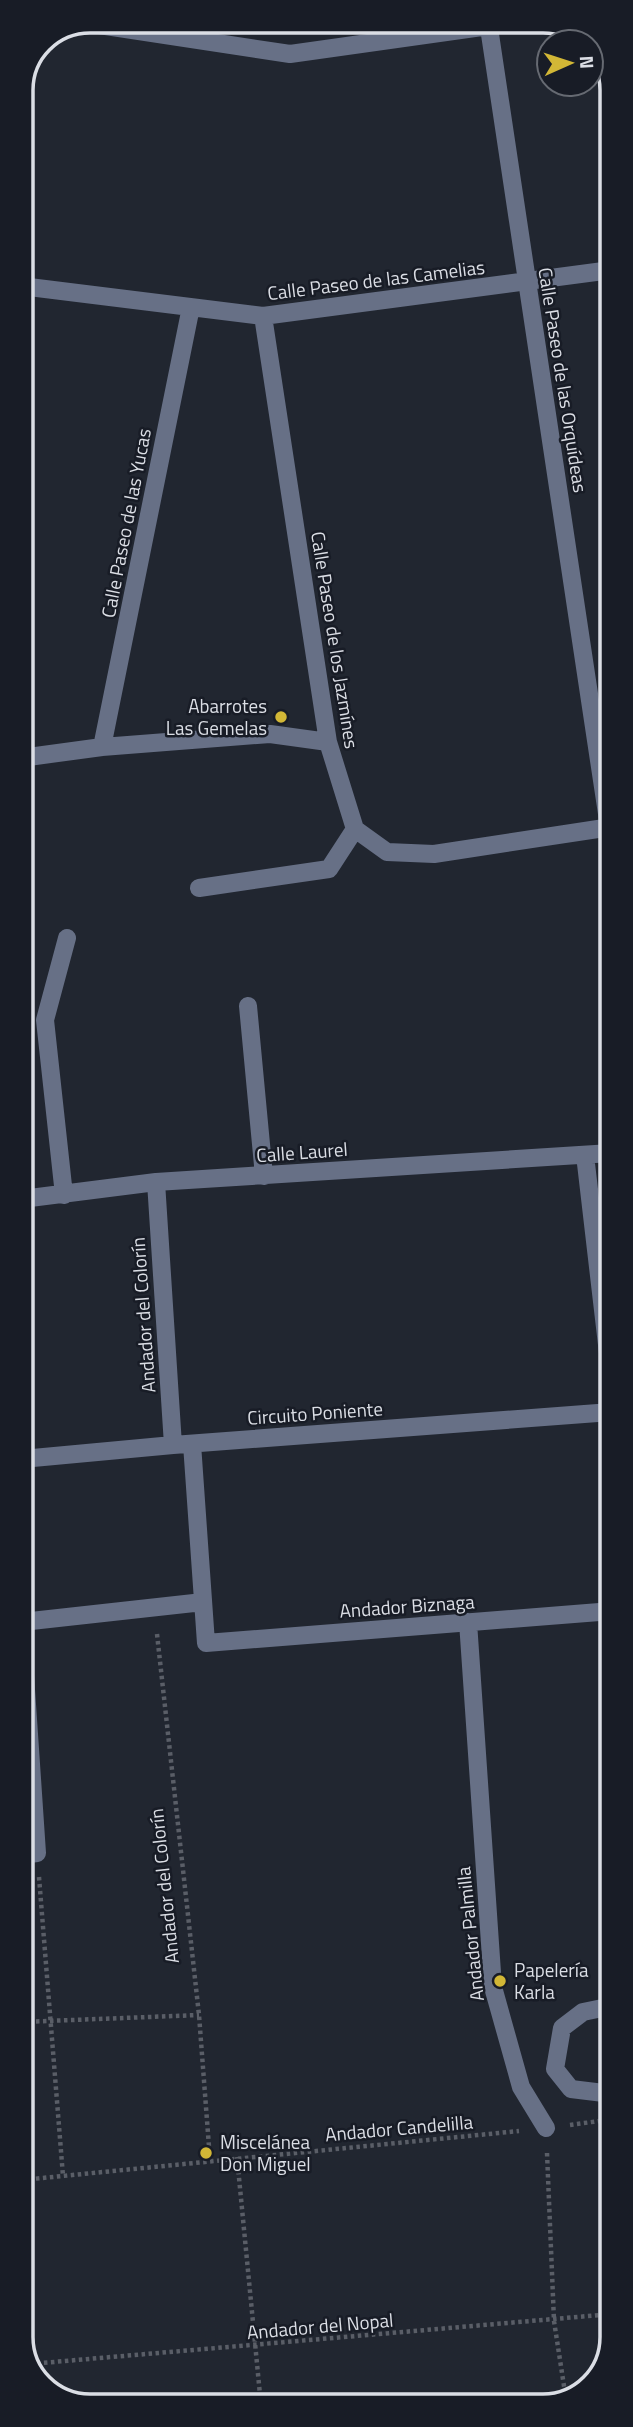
<svg xmlns="http://www.w3.org/2000/svg" width="633" height="2427" font-family="'Titillium Web',sans-serif">
	<style>
		.lines { fill: none; stroke-linecap: round; stroke-linejoin: round }
		.path { stroke: #5a5e67; stroke-width: 4.5; stroke-dasharray: 3.5 3.5; stroke-linecap: butt }
		.minor { stroke: #677086; stroke-width: 18 }
		.poi-dot { fill: #d2b736; stroke: #181c26; stroke-width: 2.5 }
		.labels { text-anchor: middle; stroke-width: 5; stroke-linejoin: round; paint-order: stroke }
		.street-label { font-size: 19px; fill: #dbdee5; stroke: #181c26 }
		.poi-label { font-size: 19px; fill: #dbdee5; stroke: #181c26; text-anchor: start }
		.rim { fill: none; stroke: #dbdee5; stroke-width: 3.5 }
	</style>
	<rect width="100%" height="100%" fill="#212630"/>
	<g class="lines">
		<path class="path" d="M157 1634 199 2015 210 2160
			M39 1877 63 2176
			M22 2022 199 2015
			M570 2125 599 2121
			M547 2153 554 2321 566 2399
			M237 2157 261 2405
			M22 2180 519 2131
			M30 2364 612 2314"/>
		<path class="minor" d="M488 21 609 827
			M86 23 290 54 489 26
			M21 286 263 316 611 270
			M263 316 328 742 355 829 387 852 434 854 611 827
			M102 747 191 307
			M21 758 102 747 270 734 328 742
			M199 888 329 869 355 829
			M248 1006 264 1176
			M585 1155 611 1379
			M156 1182 173 1445
			M64 1195 45 1020 67 938
			M22 1199 156 1182 611 1153
			M192 1444 206 1643 612 1611
			M22 1459 173 1445 611 1412
			M22 1622 203 1602
			M468 1622 493 1987 521 2087 546 2128
			M22 1630 37 1853 22 1855
			M612 2006 583 2012 562 2028 555 2069 571 2089 612 2094"/>
	</g>
	<g class="poi-dot">
		<circle cx="281" cy="717" r="7"/>
		<circle cx="500" cy="1981" r="7"/>
		<circle cx="206" cy="2153" r="7"/>
	</g>
	<g class="labels">
		<g class="street-label">
			<text transform="translate(376 280) rotate(-7)" y="7">Calle Paseo de las Camelias</text>
			<text transform="translate(563 380) rotate(81)" y="7">Calle Paseo de las Orquídeas</text>
			<text transform="translate(126 523) rotate(-79)" y="7">Calle Paseo de las Yucas</text>
			<text transform="translate(335 640) rotate(81)" y="7">Calle Paseo de los Jazmínes</text>
			<text transform="translate(302 1152) rotate(-4)" y="7">Calle Laurel</text>
			<text transform="translate(143 1315) rotate(-94)" y="7">Andador del Colorín</text>
			<text transform="translate(315 1413) rotate(-4)" y="7">Circuito Poniente</text>
			<text transform="translate(407 1606) rotate(-4)" y="7">Andador Biznaga</text>
			<text transform="translate(164 1886) rotate(-96)" y="7">Andador del Colorín</text>
			<text transform="translate(470 1934) rotate(-96)" y="7">Andador Palmilla</text>
			<text transform="translate(399 2128) rotate(-5)" y="7">Andador Candelilla</text>
			<text transform="translate(320 2326) rotate(-5)" y="7">Andador del Nopal</text>
		</g>
		<g class="poi-label">
			<text x="267" y="713" text-anchor="end">Abarrotes<tspan x="267" dy="22">Las Gemelas</tspan></text>
			<text x="514" y="1977">Papelería<tspan x="514" dy="22">Karla</tspan></text>
			<text x="220" y="2149">Miscelánea<tspan x="220" dy="22">Don Miguel</tspan></text>
		</g>
	</g>
	<path d="M0 0H633V2427H0ZM90 33H543A57 57 0 0 1 600 90V2337A57 57 0 0 1 543 2394H90A57 57 0 0 1 33 2337V90A57 57 0 0 1 90 33Z" fill="#181c26" fill-rule="evenodd"/>
	<path class="rim" d="M90 33H543A57 57 0 0 1 600 90V2337A57 57 0 0 1 543 2394H90A57 57 0 0 1 33 2337V90A57 57 0 0 1 90 33Z"/>
	<g transform="translate(570 63) rotate(87)"><circle r="33" fill="#181c26" stroke="#666a72" stroke-width="2"/>
	<path d="M0-5L12 26L0 18L-12 26Z" fill="#d2b736"/>
	<text y="-10" font-size="19" font-weight="bold" text-anchor="middle" fill="#dbdee5">N</text>
	</g>
</svg>
